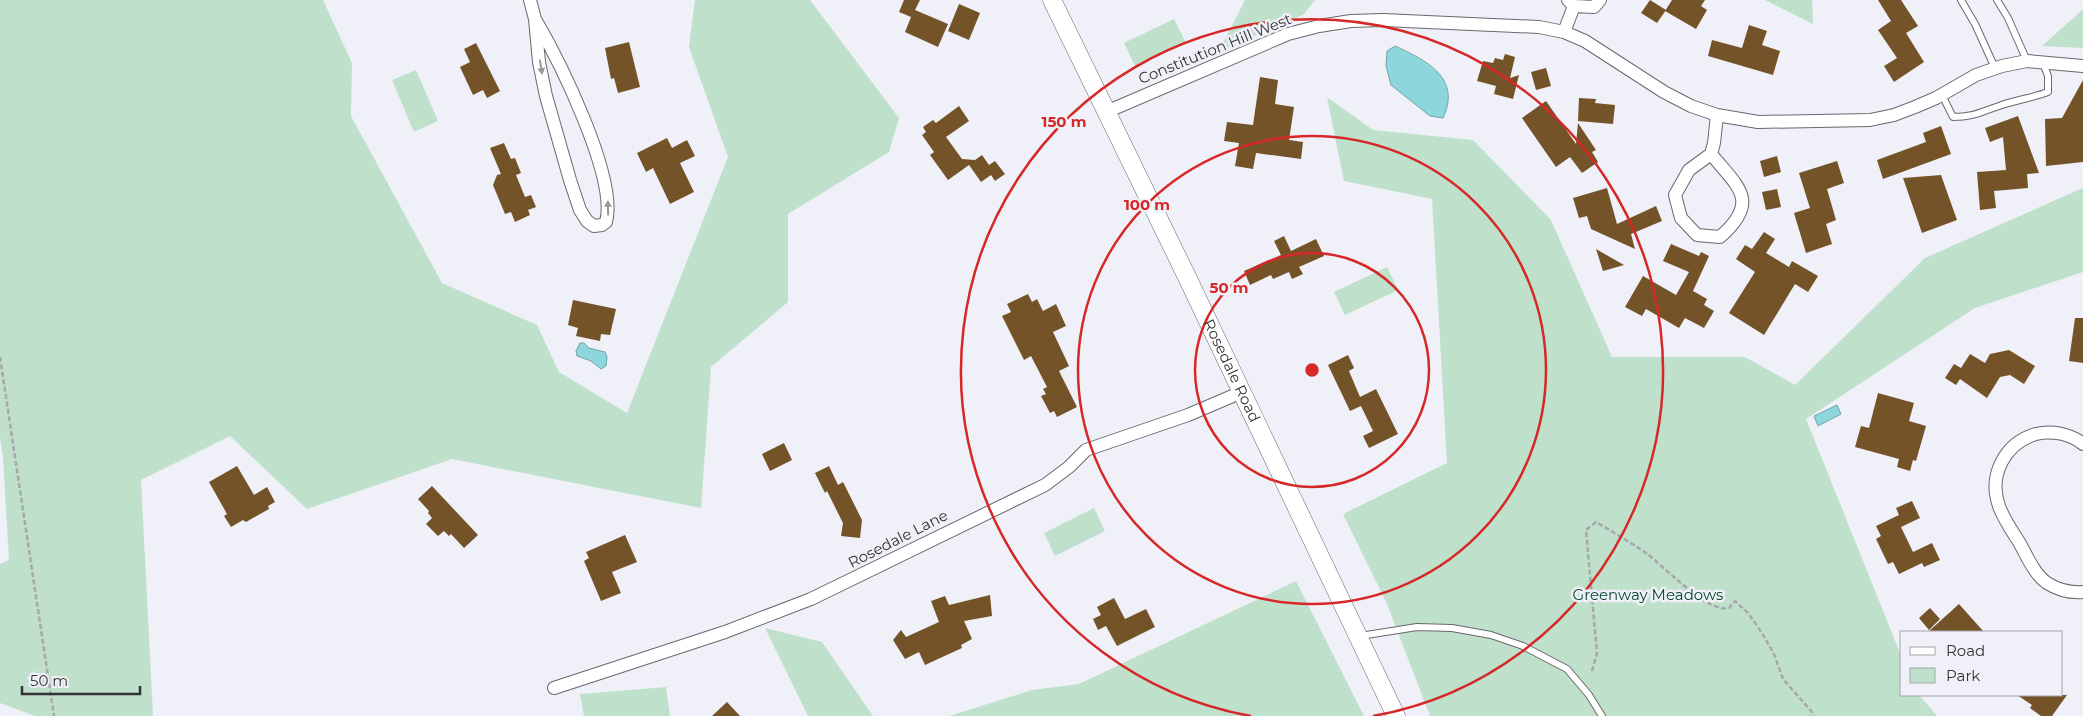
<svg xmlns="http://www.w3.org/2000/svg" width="2083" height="716" font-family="Montserrat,sans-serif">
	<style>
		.green { fill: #bfe1cb }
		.water { fill: #8dd6db; stroke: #72a5aa }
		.building { fill: #755329 }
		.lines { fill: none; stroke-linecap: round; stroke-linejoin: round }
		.lane-casing { stroke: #68686f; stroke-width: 8 }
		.street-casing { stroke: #68686f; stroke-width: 14 }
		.secondary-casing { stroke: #68686f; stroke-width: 19 }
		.path { stroke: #a7a7ad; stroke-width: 2.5; stroke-dasharray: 5 2.5; stroke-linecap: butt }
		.lane { stroke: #fff; stroke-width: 6 }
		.street { stroke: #fff; stroke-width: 12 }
		.secondary { stroke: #fff; stroke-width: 18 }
		.oneway { fill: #99999a }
		.ring { fill: none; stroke: #d62828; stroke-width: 2.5 }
		.labels { text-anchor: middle; stroke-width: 5; stroke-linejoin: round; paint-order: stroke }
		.street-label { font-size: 15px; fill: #333336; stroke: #f0f0f8 }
		.park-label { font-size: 15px; fill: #05492a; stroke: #f0f0f8 }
		.centre { fill: #d62828; stroke: #f0f0f8; stroke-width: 2.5 }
		.ring-label { font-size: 15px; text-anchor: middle; font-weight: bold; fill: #d62828; stroke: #f0f0f8; stroke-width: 5; stroke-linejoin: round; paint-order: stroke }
	</style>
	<rect width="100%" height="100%" fill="#f0f0f8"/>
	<path class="green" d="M0 0H323L352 63 351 116 442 283 537 325 559 372 627 413 728 157 689 47 695 0H810L899 118 889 152 788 214V302L711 367 701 508 452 459 307 509 230 436 141 480 153 716H35L0 703V564L9 560 3 457 0 438Z
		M1245 0H1315L1303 15 1219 51Z
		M1765 0H1812L1813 24Z
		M2083 9V48L2042 46 2080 12Z
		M1174 19 1186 43 1135 66 1124 43Z
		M416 70 438 121 414 132 392 80Z
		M1327 97 1373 130 1473 140 1551 220 1612 357H1745L1795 385 1925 258 2083 188V272L1975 308 1806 419 1902 658V695H1919L1937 716H1430L1387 604 1343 514 1447 463 1432 199 1344 181Z
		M1387 267 1398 290 1345 315 1334 292Z
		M1094 508 1105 531 1055 556 1044 533Z
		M1296 581 1364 716H949L1032 690 1079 684Z
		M765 628 822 642 873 716H808Z
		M666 687 670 716H584L580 694Z"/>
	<path class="water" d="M1395 46C1426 60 1462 78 1443 118L1430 116 1391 85 1386 66 1387 51Z
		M580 343H584L589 348 605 352 607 357 606 366 601 369 591 361 577 356 576 351Z
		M1837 405 1841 414 1818 426 1814 416Z"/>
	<path class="building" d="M904 0H920L915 10 948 24 938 47 905 32 911 17 899 12Z
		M1650 0 1666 10 1657 23 1641 13Z
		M1672 0H1705L1701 6 1707 10 1696 29 1665 11Z
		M1878 0H1901L1918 26 1906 33 1924 62 1894 82 1884 66 1897 58 1878 30 1891 21Z
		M959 4 980 13 969 40 948 31Z
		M1749 25 1767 31 1762 45 1780 51 1773 75 1708 56 1712 40 1742 48Z
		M629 42 640 87 618 93 614 78 611 79 605 48Z
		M476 43 500 91 487 98 483 90 473 95 460 67 470 62 464 49Z
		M1505 54 1515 57 1510 78 1519 75 1513 99 1494 94 1496 86 1477 81 1483 61 1493 63 1495 58 1503 60Z
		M1546 68 1551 86 1536 90 1531 72Z
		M1260 77 1278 80 1275 104 1294 107 1289 140 1303 142 1301 159 1256 153 1253 169 1235 166 1239 143 1224 141 1227 122 1253 125Z
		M2083 80V162L2046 166 2045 119 2062 118Z
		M1579 98 1596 99 1595 103 1615 105 1613 124 1578 121Z
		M1546 101 1576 144 1578 123 1596 150 1592 152 1598 162 1582 173 1570 157 1556 167 1522 118Z
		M959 106 969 121 946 137 962 159 975 160 982 155 989 165 995 161 1005 174 995 181 991 175 981 182 969 165 948 180 930 155 934 152 922 135 926 132 923 127 933 120 936 123Z
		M2018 116 2039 173 2027 174 2028 188 1994 191 1996 208 1980 210 1977 172 2006 170 2003 137 1990 142 1985 128Z
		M1941 126 1951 154 1883 179 1877 160 1926 142 1923 133Z
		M667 138 672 148 687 140 695 156 680 163 694 192 670 204 653 168 646 172 637 153Z
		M504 143 511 159 515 158 521 173 516 175 525 197 531 195 536 207 528 210 530 215 515 222 511 212 505 214 493 185 497 175 501 174 490 148Z
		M1777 156 1781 172 1764 177 1760 161Z
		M1837 161 1844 183 1827 189 1836 220 1826 224 1832 244 1806 253 1794 213 1810 208 1799 173Z
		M1941 175 1957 220 1922 233 1903 178Z
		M1607 188 1617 224 1656 206 1662 221 1631 234 1635 249 1591 229 1587 216 1579 218 1573 198Z
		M1777 189 1781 207 1766 210 1762 192Z
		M1764 232 1775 239 1766 253 1789 267 1792 261 1818 276 1808 292 1795 284 1764 335 1729 313 1755 272 1736 259 1745 245 1752 249Z
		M1284 236 1291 251 1316 239 1324 256 1299 267 1303 274 1292 279 1289 272 1273 279 1271 275 1250 285 1244 271 1281 255 1274 241Z
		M1671 244 1699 256 1701 252 1709 256 1693 291 1707 299 1704 305 1714 311 1704 328 1685 318 1679 328 1646 309 1642 316 1625 307 1643 276 1676 295 1689 272 1663 261Z
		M1596 249 1624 265 1603 271Z
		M1028 294 1032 302 1037 299 1043 311 1056 304 1066 326 1053 332 1069 366 1059 371 1077 407 1057 417 1054 411 1050 413 1041 396 1046 394 1043 389 1047 387 1031 356 1024 360 1002 316 1011 312 1007 304Z
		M573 300 616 309 610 335 601 334 600 341 576 336 578 328 568 325Z
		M2075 318H2083V363L2069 361Z
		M2009 350 2035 366 2024 384 2010 375 2000 377 1987 398 1960 379 1956 385 1945 378 1954 364 1961 368 1970 354 1985 363 1990 354Z
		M1348 355 1354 368 1349 371 1360 397 1376 389 1398 434 1369 448 1363 436 1373 431 1361 406 1350 411 1328 365Z
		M1878 393 1914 403 1909 421 1926 426 1916 461 1913 460 1910 471 1897 467 1899 459 1855 447 1861 426 1869 428Z
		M784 443 792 460 770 471 762 454Z
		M237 466 254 495 267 487 275 502 268 506 269 509 246 522 243 520 231 527 224 516 227 514 209 482Z
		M829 466 838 485 843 482 862 520 860 538 841 536 843 523 827 491 825 493 815 473Z
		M432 486 478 535 464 548 451 534 449 536 444 531 438 536 426 524 432 518 428 513 429 511 418 499Z
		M1912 501 1920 518 1901 527 1913 552 1932 543 1940 560 1924 567 1922 563 1899 574 1893 562 1888 564 1876 539 1881 536 1876 526 1899 515 1896 508Z
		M625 535 637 562 612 572 621 593 601 601 584 561 589 558 586 552Z
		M990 595 992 616 964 621 972 639 961 645 962 648 925 665 919 652 905 659 893 640 901 630 906 637 939 622 931 601 945 596 949 605Z
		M1114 598 1125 619 1146 609 1155 627 1117 646 1106 626 1098 630 1093 619 1101 615 1097 607Z
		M1959 604 1984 632H1928Z
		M1930 608 1940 619 1929 630 1919 618Z
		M2017 695H2067L2052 716H2041L2030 708 2032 705Z
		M727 702 740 716H712Z"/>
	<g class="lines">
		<defs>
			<path id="lane" d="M1961 0 1975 24 1995 68
				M1997 0 2008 18 2027 61
				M1942 95 1953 117C1974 117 1980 112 1999 106 2015 100 2032 98 2048 92V76L2043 63
				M1360 636 1417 627 1452 628 1491 635 1523 646 1567 669 1589 695 1602 716"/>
			<path id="street" d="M530 0 535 19 539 62 546 96 570 180 580 210 587 221 594 226 602 225 606 222C618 178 559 60 535 19
				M1568 0 1574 6 1594 7 1600 0
				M1564 32 1574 6
				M1106 112 1288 34 1319 26 1351 21 1383 20 1539 27 1564 32 1585 41 1664 92 1691 106 1717 115 1758 122 1870 120 1894 115 1915 107 1936 98 1976 75 2002 66 2027 61 2083 66
				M1711 154C1738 187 1761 201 1720 237L1697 235 1681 218 1675 195 1689 170 1711 154 1714 143 1717 115
				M2083 444C2071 434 2052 430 2036 434 2005 443 1988 475 1999 506 2003 518 2012 531 2019 542 2027 556 2034 574 2047 583 2058 590 2070 593 2083 592
				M554 688 725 632 811 599 1045 485 1069 467 1086 450 1188 415 1242 392"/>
			<g id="secondary">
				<path id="s1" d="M1052 0 1187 277 1396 716"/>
			</g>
		</defs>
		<use href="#lane" class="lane-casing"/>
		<use href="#street" class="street-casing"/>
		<use href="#secondary" class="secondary-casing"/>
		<path class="path" d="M0 357 54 716
			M1592 671 1597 653 1586 530 1596 522C1613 532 1630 542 1646 553 1665 567 1707 613 1729 608L1735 601 1748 613 1762 633 1774 654 1783 679 1812 712 1813 716"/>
		<use href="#lane" class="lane"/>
		<use href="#street" class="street"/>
		<use href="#secondary" class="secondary"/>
	</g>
	<defs><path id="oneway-solid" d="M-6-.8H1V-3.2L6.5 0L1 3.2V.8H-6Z" transform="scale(1.25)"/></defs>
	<g class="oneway">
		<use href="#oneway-solid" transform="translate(541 67) rotate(81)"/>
		<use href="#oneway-solid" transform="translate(608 208) rotate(-91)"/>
	</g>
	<g class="ring">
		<circle cx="1312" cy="370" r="117"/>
		<circle cx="1312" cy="370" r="234"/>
		<path d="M1251 716A351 351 0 1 1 1373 716"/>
	</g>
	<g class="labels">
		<g class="street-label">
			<text transform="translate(1215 49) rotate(-22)" y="5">Constitution Hill West</text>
			<text dy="5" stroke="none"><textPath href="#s1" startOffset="412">Rosedale Road</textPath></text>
			<text transform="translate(898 539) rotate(-27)" y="5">Rosedale Lane</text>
		</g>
		<g class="park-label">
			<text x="1648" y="600">Greenway Meadows</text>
		</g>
	</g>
	<circle cx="1312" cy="370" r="8" class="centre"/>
	<g class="ring-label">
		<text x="1064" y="127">150 m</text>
		<text x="1147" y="210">100 m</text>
		<text x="1229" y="293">50 m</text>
	</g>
	<rect x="1900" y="631" width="162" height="65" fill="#f0f0f8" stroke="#a4a4aa"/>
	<rect x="1910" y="647" width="25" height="8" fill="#ffffff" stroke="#a4a4aa"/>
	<text x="1946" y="656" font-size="15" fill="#333336">Road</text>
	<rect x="1910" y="668" width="25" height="15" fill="#bfe1cb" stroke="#a4a4aa"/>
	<text x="1946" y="681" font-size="15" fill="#333336">Park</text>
	<path d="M22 686v8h118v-8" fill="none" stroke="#333336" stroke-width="2.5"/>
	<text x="30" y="686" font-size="15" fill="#333336" stroke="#f0f0f8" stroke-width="4" paint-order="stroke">50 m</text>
</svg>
